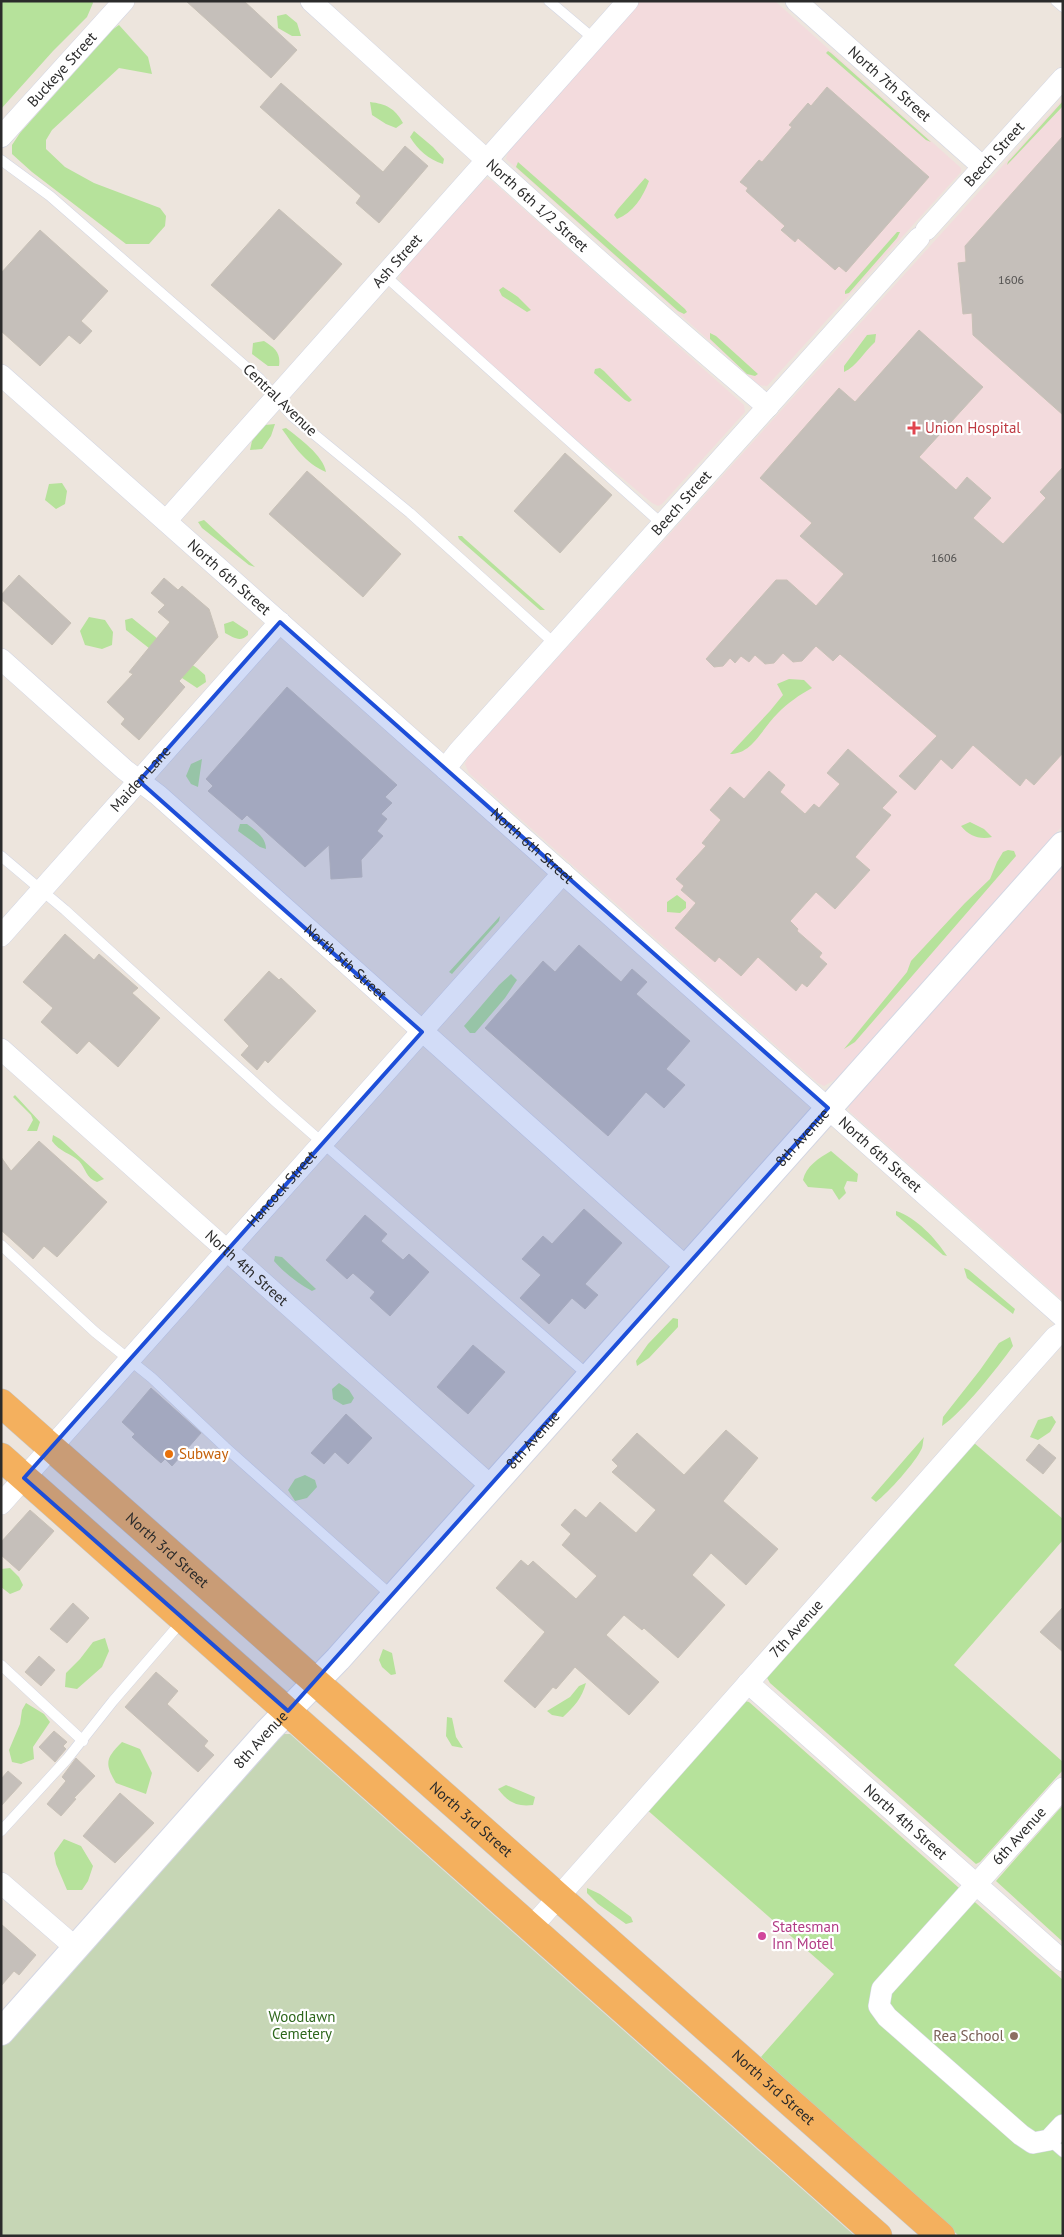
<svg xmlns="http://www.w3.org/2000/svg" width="1064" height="2237" font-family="'PT Sans',sans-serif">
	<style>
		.medical { fill: #f3dbdd }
		.green { fill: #b6e29b }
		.cemetery { fill: #c6d6b5 }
		.building { fill: #c5bfba; stroke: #c8c1b7 }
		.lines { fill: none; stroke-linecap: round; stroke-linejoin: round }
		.service-casing { stroke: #d3d6e3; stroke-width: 11 }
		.minor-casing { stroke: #d3d6e3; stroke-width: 22 }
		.tertiary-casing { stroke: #d3d6e3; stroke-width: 28 }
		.trunk-casing { stroke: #c4c4c4; stroke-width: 29 }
		.service { stroke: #fff; stroke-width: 10 }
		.minor { stroke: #fff; stroke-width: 21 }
		.tertiary { stroke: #fff; stroke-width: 26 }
		.trunk { stroke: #f4b05e; stroke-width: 28 }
		.marked { fill: #1d4ed8; fill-opacity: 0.2; stroke: #1d4ed8; stroke-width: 4; stroke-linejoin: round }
		.health-dot { fill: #e0444e; stroke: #fff; stroke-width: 2 }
		.food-dot { fill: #e8710a; stroke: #fff; stroke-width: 2 }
		.hotel-dot { fill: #d1479c; stroke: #fff; stroke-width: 2 }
		.education-dot { fill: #8d6e63; stroke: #fff; stroke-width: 2 }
		.labels { text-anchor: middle; stroke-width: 4.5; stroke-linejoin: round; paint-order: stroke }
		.number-label { font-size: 12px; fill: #52504f }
		.street-label { font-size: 15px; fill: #2b2b2b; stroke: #fff }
		.health-label { font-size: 15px; fill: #be3a42; stroke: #fff; text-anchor: start }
		.food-label { font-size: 15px; fill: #c56008; stroke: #fff; text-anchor: start }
		.hotel-label { font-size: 15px; fill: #b23c85; stroke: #fff; text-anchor: start }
		.park-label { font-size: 15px; fill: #2e671c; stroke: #fff }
		.education-label { font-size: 15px; fill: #785e54; stroke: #fff; text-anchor: end }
	</style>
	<rect width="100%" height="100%" fill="#ede5dd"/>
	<path class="medical" d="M641 1H775L961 168V172L767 386 759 385 506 159 508 152Z
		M1063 99V825L836 1079 824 1086 818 1083 469 773 465 764 468 757Z
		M485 179 492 181 744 405 745 412 662 504 658 506 652 503 548 416 405 288 400 279 401 272Z
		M1063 862V1301L850 1112 848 1105Z"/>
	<path class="green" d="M1 1H92L93 3 87 17 53 51 1 109Z
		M286 14 297 23 301 36H292L278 28 277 16Z
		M119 25 148 57 152 74 119 68 52 130 46 140V149L65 167 94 183 160 208 166 216 165 226 149 244H126L32 172 12 154V145L20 133 112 30Z
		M828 51 831 53 931 142 926 140 826 53Z
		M1063 101V106L1007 165 1008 162Z
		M370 102C386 104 395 108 403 123L396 128 386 124 372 115Z
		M414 131 433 147 444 159 443 164C428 159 418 150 410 137Z
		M518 162 685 309 687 312 684 314 678 311 516 167Z
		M645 178 649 181C643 197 633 213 617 219L614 215 618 209Z
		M897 232H900L897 238 849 293 845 294V291Z
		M503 287 518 297 531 310 527 312 502 296 499 290Z
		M710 333 716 336 758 374 755 376 747 374 710 339Z
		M876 334 875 342C864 352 857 366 844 372V366L867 335Z
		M264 341C275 348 281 353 279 366H268L252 354 253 343Z
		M600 368 604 371 632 400 629 402 625 400 594 373 595 369Z
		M275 424 271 436 262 449 250 450 252 441 265 425Z
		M286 428C298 437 324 456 326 472 305 463 294 446 282 429Z
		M62 483 67 491 65 504 56 509 45 500 49 484Z
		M204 520 255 567 249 565 202 528 198 522Z
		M458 536H462L465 539 545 610H540L459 539Z
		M89 617 105 620 113 632 112 645 102 649 85 645 80 631Z
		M132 618 179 656 197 668 205 675 206 682 197 688 182 678 159 656 126 630 125 620Z
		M233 621 248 631V635C240 643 233 637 225 633L224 624Z
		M789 679 804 680 812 688C799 695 788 703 778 713 762 728 753 754 730 754L770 711 783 695 777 684Z
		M202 759 198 787 191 784 186 776 191 764Z
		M970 822 984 829 992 837C980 840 969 836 961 826Z
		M240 824H247C255 830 266 837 266 849L260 847 238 831Z
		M1008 850 1014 851 1016 856 855 1042 844 1049 907 972 911 961 965 903 990 879 997 862 1003 852Z
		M677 895 686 902V908L680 913 667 912V902Z
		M500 916 499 921 452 974 449 972Z
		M511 974 517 980 505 998 475 1033H470L464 1026 499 985Z
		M15 1095 40 1122 37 1131H27L33 1120 31 1115 13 1097Z
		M53 1135 60 1139 104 1179 97 1182C86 1178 86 1169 79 1161 70 1153 60 1152 52 1141Z
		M831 1151 858 1174 857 1182 847 1181 844 1188 846 1193 839 1200 832 1189 808 1187 803 1180C806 1166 819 1158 831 1151Z
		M896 1211C916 1217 936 1239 947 1256L943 1255 896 1215Z
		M275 1256 282 1257 316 1289 312 1291C299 1284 284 1273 274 1261Z
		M964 1268 969 1270 1015 1309 1013 1314 967 1278Z
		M673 1318 678 1319V1327L649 1358 637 1366 636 1361 648 1344Z
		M1010 1337 1013 1346C998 1367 963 1412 942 1426L943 1417 980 1370 999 1343Z
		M339 1383 349 1390 354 1398 351 1403 343 1405 333 1399 332 1389Z
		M1052 1416 1056 1422 1050 1432 1038 1440 1030 1437 1038 1420Z
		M924 1437C923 1440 923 1445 922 1448 916 1462 888 1493 876 1502L871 1498Z
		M973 1442 1063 1519V1540L954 1665 1063 1762V1770L980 1862 976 1864 770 1683 766 1676Z
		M305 1475 315 1480 317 1487 307 1498 295 1501 288 1490 295 1479Z
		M10 1568 19 1577 23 1585 20 1590 10 1594 1 1587V1569Z
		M105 1638 109 1651 102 1667 77 1689 65 1687 66 1673 80 1659 93 1642Z
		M383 1649 392 1653 396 1674 391 1675 382 1667 379 1660Z
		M586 1683C582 1698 574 1707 563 1717L552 1715 547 1711 570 1697 579 1686Z
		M745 1701 749 1702 1063 1980V2231L1059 2236H959L761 2057 834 1974 645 1808Z
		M26 1703 44 1714 50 1722 33 1747 34 1759 21 1764 12 1762 9 1750 20 1724 22 1710Z
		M447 1717 452 1718 456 1737 463 1748 452 1746 446 1736Z
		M122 1742 140 1749 152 1773 146 1794 116 1783C104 1763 106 1758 122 1742Z
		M506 1785 535 1797 533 1805C516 1807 508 1802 498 1789Z
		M1063 1805V1942L996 1881Z
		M64 1839 81 1846 93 1866 88 1881 82 1890H67L56 1864 54 1853Z
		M587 1888 600 1894 631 1917 633 1922 626 1924 598 1904 587 1893Z"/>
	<path class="cemetery" d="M284 1734H290L855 2236H1V2047L276 1737Z"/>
	<path class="building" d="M186 1H244L297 50 271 78Z
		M281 83 383 172 405 146 428 166 379 223 356 203 361 196 260 107Z
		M827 87 929 177 846 272 839 266 835 270 798 238 795 242 781 230 785 226 746 191 748 188 740 182 759 160 762 162 792 127 789 125 808 103 811 106Z
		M1063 136V415L973 335 972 313 963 314 958 263 966 262 965 246Z
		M279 209 342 264 274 340 211 285Z
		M40 230 108 291 81 321 92 331 80 344 69 335 40 366 1 331V273Z
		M919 330 983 387 919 457 956 490 967 477 991 498 973 518 1003 544 1046 498 1040 492 1063 467V753L1034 785 1026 778 1020 786 973 745 952 769 941 759 915 790 899 776 937 736 840 654 833 661 816 646 802 661 793 662 783 653 774 663 765 664 755 655 749 662 741 656 735 663 730 658 723 666 714 667 706 659 776 580H787L816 606 844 574 800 536 812 523 760 478 839 388 855 402Z
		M565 453 612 495 560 553 514 511Z
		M307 471 401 554 363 597 269 514Z
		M19 575 71 623 52 645 1 599V595Z
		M164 578 178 590 182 586 209 609 218 637 179 681 185 687 139 740 121 724 125 719 107 702 133 674 129 672 170 622 158 612 165 605 151 593Z
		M287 687 397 785 385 797 392 803 381 814 387 819 377 831 383 836 361 860 362 877 331 879 329 845 305 867 247 815 242 820 208 791 213 786 206 779Z
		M848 749 897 792 882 808 891 815 855 857 870 870 835 909 816 892 790 921 798 929 797 931 822 953 819 957 827 964 807 987 802 983 796 991 758 957 741 976 719 957 715 962 675 928 696 903 681 890 684 886 676 879 706 846 702 843 721 820 710 810 730 787 744 799 769 771 785 785 780 792 805 814 814 804 819 808 840 784 827 773Z
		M65 934 94 960 99 954 138 988 132 993 160 1018 118 1067 89 1041 77 1054 41 1022 53 1008 23 982Z
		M579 945 621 982 632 969 647 982 636 994 690 1041 666 1069 685 1085 664 1108 646 1092 608 1136 485 1028 543 961 555 972Z
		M269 971 279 980 281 978 316 1011 268 1063 265 1060 257 1070 241 1055 249 1046 224 1020Z
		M39 1141 107 1202 57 1257 44 1246 33 1259 1 1230V1157L11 1171Z
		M584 1209 622 1243 585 1284 598 1295 585 1309 572 1298 549 1324 520 1298 541 1275 522 1259 543 1236 552 1244Z
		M365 1215 387 1234 381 1241 403 1260 409 1254 429 1272 390 1316 370 1298 375 1292 353 1273 347 1279 326 1260Z
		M473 1345 505 1372 468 1414 437 1387Z
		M151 1388 201 1433 172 1466 165 1459 161 1463 144 1448 132 1437 135 1434 122 1422Z
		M346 1414 372 1438 348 1464 335 1452 324 1464 311 1453Z
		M726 1430 758 1458 723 1501 778 1549 746 1585 711 1553 692 1575 725 1605 678 1658 644 1628 642 1630 624 1615 606 1635 659 1682 629 1715 575 1667 556 1689 553 1687 535 1708 504 1681 545 1632 496 1588 521 1560 528 1566 533 1561 576 1599 597 1576 562 1545 571 1534 561 1525 575 1509 586 1518 600 1502 636 1533 656 1510 612 1472 618 1466 612 1460 637 1433 684 1475Z
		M1039 1444 1056 1458 1043 1474 1026 1460Z
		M30 1510 54 1531 19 1571 1 1555V1542Z
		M73 1603 89 1618 67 1643 50 1629Z
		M1063 1607V1652L1040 1632Z
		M39 1656 55 1670 41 1686 25 1672Z
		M156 1672 178 1691 167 1704 208 1741 204 1746 214 1755 198 1772 125 1707Z
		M54 1731 67 1742 63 1746 66 1749 55 1762 39 1747Z
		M76 1758 95 1776 74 1798 76 1799 61 1816 47 1804 66 1781 62 1777Z
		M8 1771 22 1783 1 1806V1779Z
		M120 1793 154 1823 115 1863 83 1836Z
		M1 1924 36 1955 19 1975 14 1971 1 1986Z"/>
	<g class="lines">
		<defs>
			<path id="service" d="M549 1 594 39
				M1056 1 1063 7
				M1 160 50 196 260 379 292 416 410 513 555 644
				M382 277 392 282 662 524
				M1 856 65 910 276 1102 589 1376
				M1 1245 95 1332 152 1378 225 1447 392 1596
				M1 1665 83 1741
				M1 1831 67 1759 113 1701 183 1620
				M1049 2140 1063 2152"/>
			<g id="minor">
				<path id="s1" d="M311 1C462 138 612 275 768 407"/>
				<path id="s2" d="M796 1 983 167"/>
				<path id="s3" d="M1 137 124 1"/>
				<path id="s4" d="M926 230 1063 78"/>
				<path id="s5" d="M1 375 1063 1317"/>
				<path id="s6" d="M166 521 628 1"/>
				<path id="s7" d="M1 659 125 770 158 795 287 910 686 1267"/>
				<path id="s8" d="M445 769 459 751 919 238"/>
				<path id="s9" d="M1 936 280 622"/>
				<path id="s10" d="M1 1049 491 1486"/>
				<path id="s11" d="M1 1504 563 873"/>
				<path id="s12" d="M748 1683 1063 1961"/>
				<path d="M1063 1788 882 1989 879 2006 887 2017 1021 2135 1033 2143 1049 2140 1063 2125"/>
				<path d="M1 1883 76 1948"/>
				<path id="s13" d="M531 1928 1055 1337 1063 1332"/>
			</g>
			<g id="tertiary">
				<path id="s14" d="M1 2032 268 1731 338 1659 1063 845"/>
			</g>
			<g id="trunk">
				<path id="s15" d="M1 1403 941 2236"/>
				<path d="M1 1457 878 2236"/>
			</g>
		</defs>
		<use href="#service" class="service-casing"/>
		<use href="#minor" class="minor-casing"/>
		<use href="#tertiary" class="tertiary-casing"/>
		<use href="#trunk" class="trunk-casing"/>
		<use href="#service" class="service"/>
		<use href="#minor" class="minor"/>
		<use href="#tertiary" class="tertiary"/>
		<use href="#trunk" class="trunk"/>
	</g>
	<path class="marked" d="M280 622 828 1108 288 1711 24 1478 422 1032 139 781Z"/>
	<path class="health-dot" d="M911.5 420.5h5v5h5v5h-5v5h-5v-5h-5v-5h5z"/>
	<circle class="food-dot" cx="169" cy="1454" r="5"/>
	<circle class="hotel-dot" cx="762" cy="1936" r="5"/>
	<circle class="education-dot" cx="1014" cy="2036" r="5"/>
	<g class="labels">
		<g class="number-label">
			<text x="1011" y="284">1606</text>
			<text x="944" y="562">1606</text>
		</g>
		<g class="street-label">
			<text dy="5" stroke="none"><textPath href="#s3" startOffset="91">Buckeye Street</textPath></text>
			<text dy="5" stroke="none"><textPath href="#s2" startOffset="125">North 7th Street</textPath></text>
			<text dy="5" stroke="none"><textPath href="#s4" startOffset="102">Beech Street</textPath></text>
			<text dy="5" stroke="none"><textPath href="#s1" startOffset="305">North 6th 1/2 Street</textPath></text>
			<text dy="5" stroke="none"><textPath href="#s6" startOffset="348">Ash Street</textPath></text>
			<text transform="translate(280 400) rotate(44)" y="5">Central Avenue</text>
			<text dy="5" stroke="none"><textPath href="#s8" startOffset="356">Beech Street</textPath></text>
			<text dy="5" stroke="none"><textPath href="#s5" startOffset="305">North 6th Street</textPath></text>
			<text dy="5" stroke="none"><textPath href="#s9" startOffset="210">Maiden Lane</textPath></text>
			<text dy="5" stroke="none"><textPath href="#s5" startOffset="710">North 6th Street</textPath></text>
			<text dy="5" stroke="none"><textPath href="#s7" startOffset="459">North 5th Street</textPath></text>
			<text dy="5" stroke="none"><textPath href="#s14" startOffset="1201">8th Avenue</textPath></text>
			<text dy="5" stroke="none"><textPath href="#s5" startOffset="1175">North 6th Street</textPath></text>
			<text dy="5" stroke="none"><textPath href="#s11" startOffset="422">Hancock Street</textPath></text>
			<text dy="5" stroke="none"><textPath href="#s10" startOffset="329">North 4th Street</textPath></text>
			<text dy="5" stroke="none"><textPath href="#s14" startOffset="796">8th Avenue</textPath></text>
			<text dy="5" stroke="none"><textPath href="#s15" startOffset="222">North 3rd Street</textPath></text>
			<text dy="5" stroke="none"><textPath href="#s13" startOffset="400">7th Avenue</textPath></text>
			<text dy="5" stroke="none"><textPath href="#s14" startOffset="391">8th Avenue</textPath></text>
			<text dy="5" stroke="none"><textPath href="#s15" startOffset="628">North 3rd Street</textPath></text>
			<text dy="5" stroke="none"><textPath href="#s12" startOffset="210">North 4th Street</textPath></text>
			<text transform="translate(1019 1836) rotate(-48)" y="5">6th Avenue</text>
			<text dy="5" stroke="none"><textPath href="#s15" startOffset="1032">North 3rd Street</textPath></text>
		</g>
		<g class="health-label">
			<text x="925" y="433">Union Hospital</text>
		</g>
		<g class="food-label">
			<text x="179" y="1459">Subway</text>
		</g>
		<g class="hotel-label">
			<text x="772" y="1932">Statesman<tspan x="772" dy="17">Inn Motel</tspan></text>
		</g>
		<g class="park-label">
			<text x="302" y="2022">Woodlawn<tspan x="302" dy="17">Cemetery</tspan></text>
		</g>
		<g class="education-label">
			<text x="1004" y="2041">Rea School</text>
		</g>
	</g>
	<rect width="1064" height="2237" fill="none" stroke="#2b2b2b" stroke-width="5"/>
</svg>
